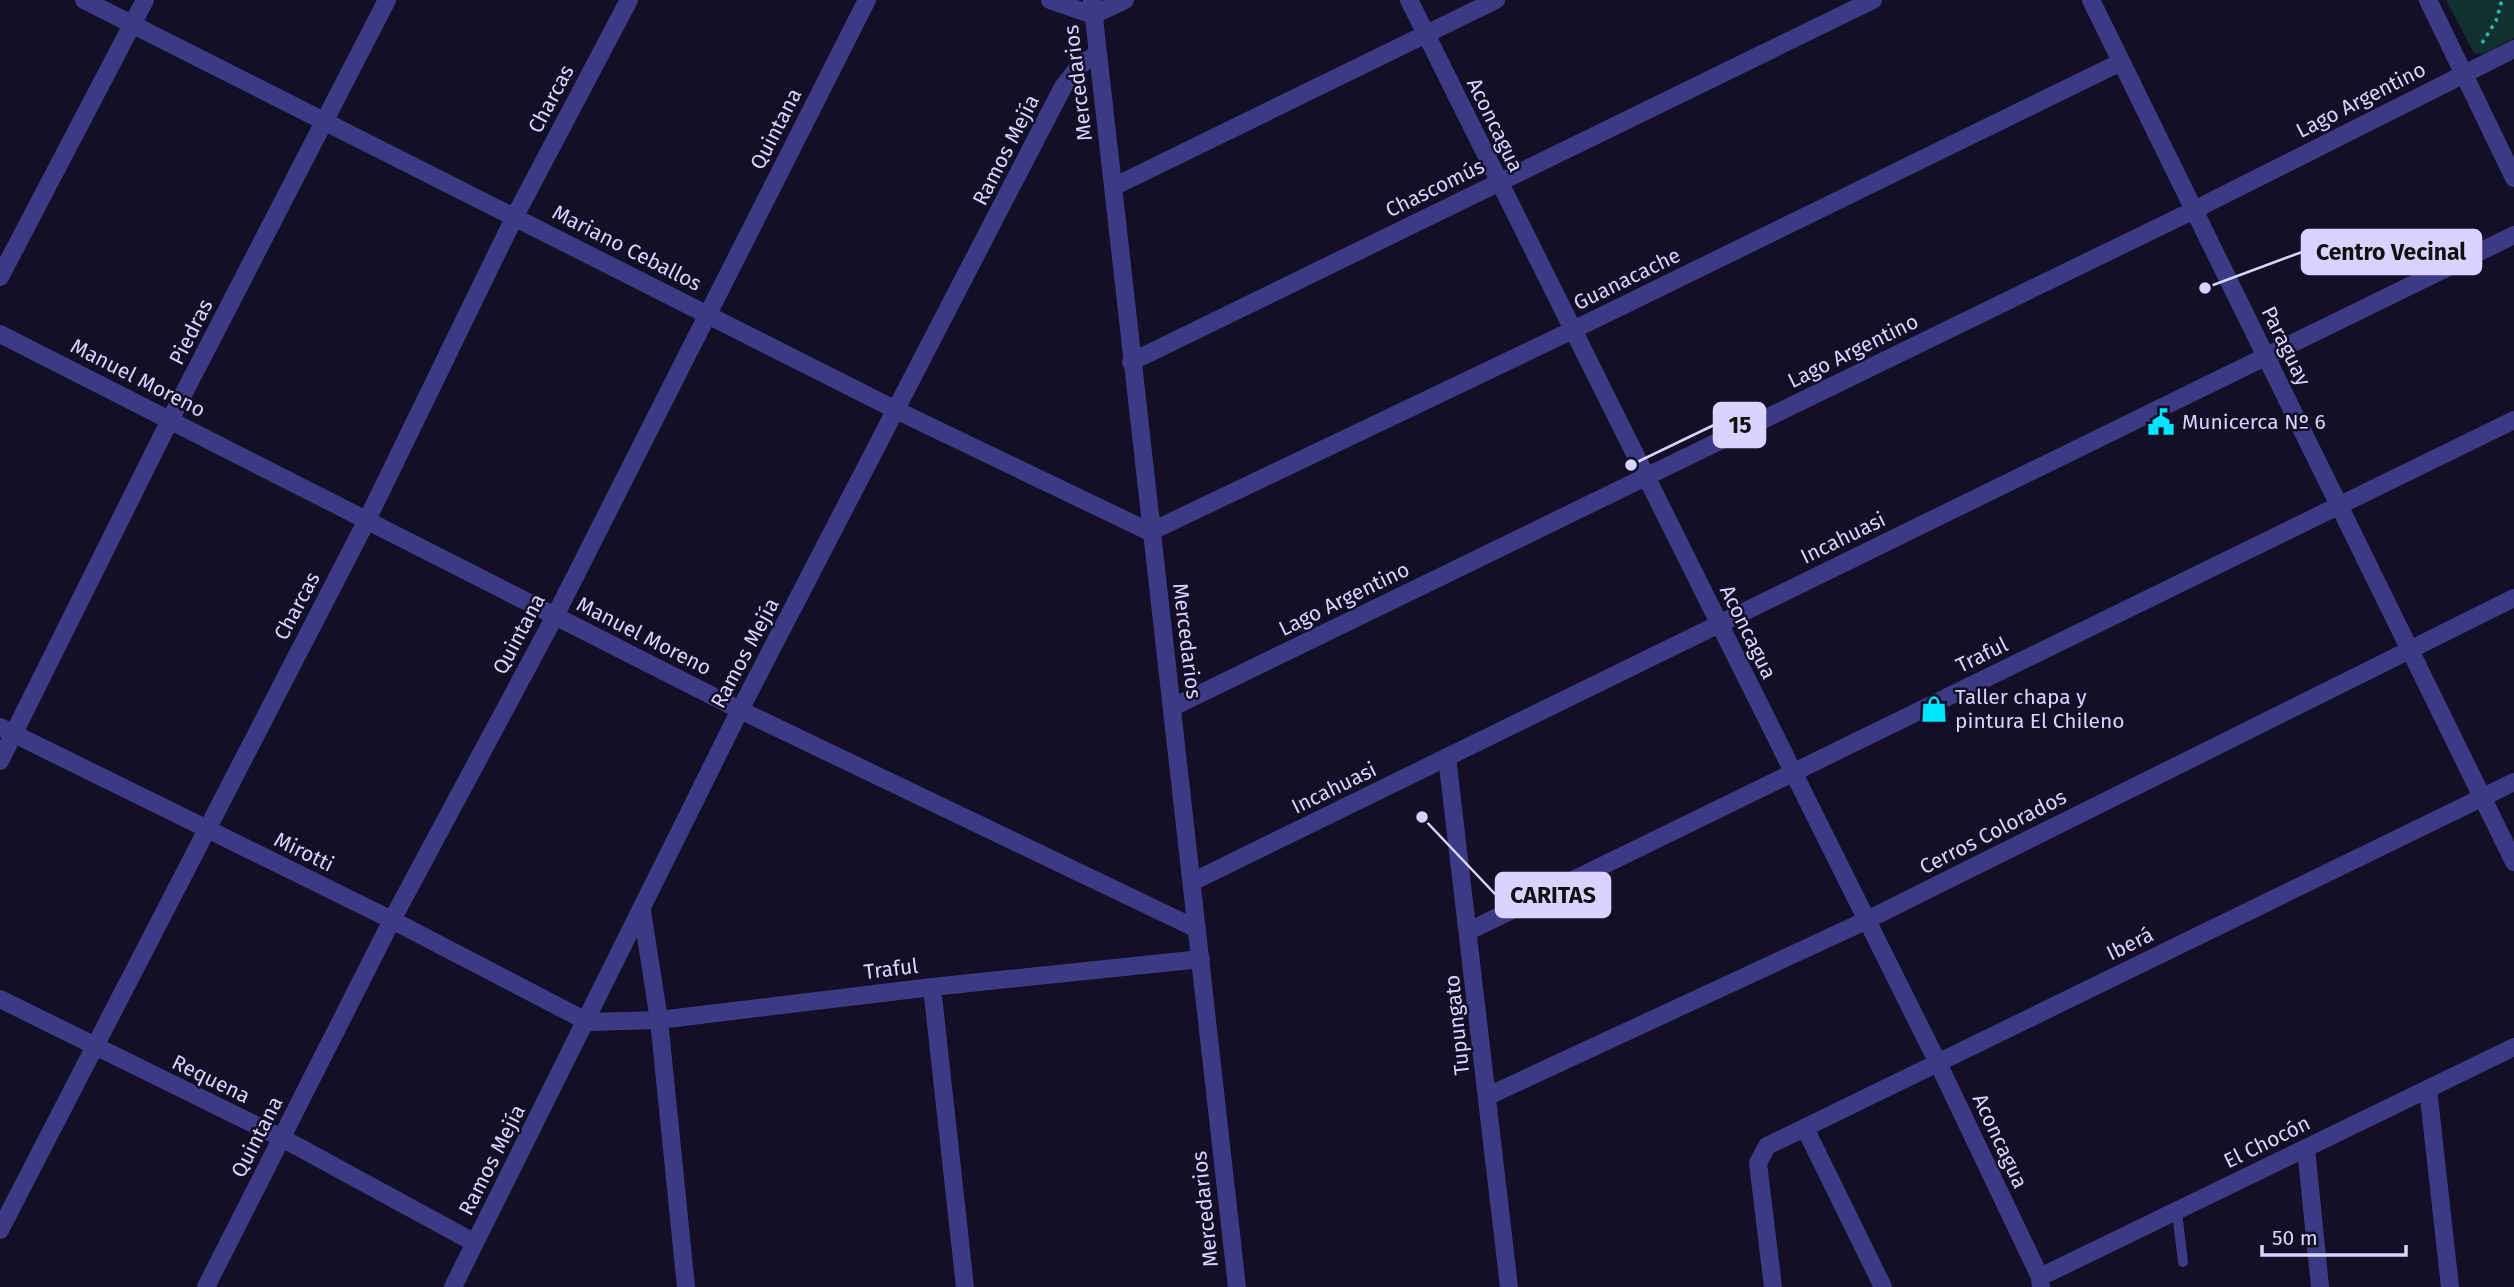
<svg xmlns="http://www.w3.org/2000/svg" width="2514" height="1287" font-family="'Fira Sans',sans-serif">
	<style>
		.green { fill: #12302f }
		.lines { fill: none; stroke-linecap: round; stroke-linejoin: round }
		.path { stroke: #2fb8b0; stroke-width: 3.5; stroke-dasharray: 3.5 5; stroke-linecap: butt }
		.service { stroke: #3d3a85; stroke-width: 10 }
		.minor { stroke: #3d3a85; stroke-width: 18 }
		.labels { text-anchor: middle; stroke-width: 5; stroke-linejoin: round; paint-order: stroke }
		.street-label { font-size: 21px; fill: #d9d4ff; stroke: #130f26 }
		.poi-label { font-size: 21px; fill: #d9d4ff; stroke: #130f26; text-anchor: start }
		.leader { fill: none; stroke: #d9d4ff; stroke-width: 2.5 }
		.callout-dot { fill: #d9d4ff; stroke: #130f26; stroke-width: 2.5 }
		.callout { fill: #d9d4ff; stroke: #d9d4ff; stroke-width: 2.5 }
		.callout-label { font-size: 23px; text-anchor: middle; font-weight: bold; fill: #111 }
	</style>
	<rect width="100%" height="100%" fill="#130f26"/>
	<path class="green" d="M2446 0H2514V38L2483 54 2474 53Z"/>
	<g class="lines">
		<path class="path" d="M2482 43 2496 21 2502 0"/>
		<path class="service" d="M2177 1212 2183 1262"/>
		<path class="minor" d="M84 0 898 411 1150 532 1573 330 2121 62
			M1050 0 1093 15 1125 0
			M1092 0 1237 1287
			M1409 0 1938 1063 2040 1277 2041 1287
			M2091 0 2514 862
			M2428 0 2514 178
			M1113 187 1496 0
			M0 277 145 0
			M0 334 740 710 1197 929
			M1131 362 1873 0
			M1173 707 2194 210 2514 49
			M0 727 392 920 588 1022 659 1020 932 987 1201 959
			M1447 757 1509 1287
			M0 761 170 420 387 0
			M1192 882 2514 235
			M642 911 659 1020 686 1287
			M1469 931 2514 420
			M932 987 965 1287
			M0 999 282 1138 475 1243
			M2428 1089 2450 1287
			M1488 1096 1865 921 2514 598
			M1805 1128 1883 1287
			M2306 1148 2320 1287
			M0 1230 367 520 515 216 629 0
			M2040 1277 2514 1047
			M206 1287 392 920 555 616 867 0
			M453 1287 740 710 1063 87 1081 64 1098 54
			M1773 1287 1758 1163 1767 1146 2514 782"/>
	</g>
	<defs>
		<symbol id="civic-bare" viewBox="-9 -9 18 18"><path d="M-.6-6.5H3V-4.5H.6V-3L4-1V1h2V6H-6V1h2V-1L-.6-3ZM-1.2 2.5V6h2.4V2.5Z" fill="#00e5ff" stroke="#130f26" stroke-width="2.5" paint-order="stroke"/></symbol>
		<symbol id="shop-bare" viewBox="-9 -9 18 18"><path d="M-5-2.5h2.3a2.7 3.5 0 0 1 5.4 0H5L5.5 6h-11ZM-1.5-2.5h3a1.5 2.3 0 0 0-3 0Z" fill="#00e5ff" stroke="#130f26" stroke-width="2.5" paint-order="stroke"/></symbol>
	</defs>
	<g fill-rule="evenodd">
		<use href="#civic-bare" x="2142" y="403" width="38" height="38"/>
		<use href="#shop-bare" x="1915" y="690" width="38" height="38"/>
	</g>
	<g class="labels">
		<g class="street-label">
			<text transform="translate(1078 83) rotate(-97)" y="7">Mercedarios</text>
			<text transform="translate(551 99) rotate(-62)" y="7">Charcas</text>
			<text transform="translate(2361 100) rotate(-27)" y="7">Lago Argentino</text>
			<text transform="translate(1495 125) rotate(64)" y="7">Aconcagua</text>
			<text transform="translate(776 129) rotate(-63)" y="7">Quintana</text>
			<text transform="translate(1006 150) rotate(-63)" y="7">Ramos Mejía</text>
			<text transform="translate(1435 188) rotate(-26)" y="7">Chascomús</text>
			<text transform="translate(627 248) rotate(27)" y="7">Mariano Ceballos</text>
			<text transform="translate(1627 279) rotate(-26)" y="7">Guanacache</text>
			<text transform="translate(191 332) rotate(-63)" y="7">Piedras</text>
			<text transform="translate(2286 346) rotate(64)" y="7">Paraguay</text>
			<text transform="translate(1853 351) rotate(-26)" y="7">Lago Argentino</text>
			<text transform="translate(138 378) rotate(27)" y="7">Manuel Moreno</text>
			<text transform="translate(1843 538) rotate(-26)" y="7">Incahuasi</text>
			<text transform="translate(1344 599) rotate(-26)" y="7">Lago Argentino</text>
			<text transform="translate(297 606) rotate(-62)" y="7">Charcas</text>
			<text transform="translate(1748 632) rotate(64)" y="7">Aconcagua</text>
			<text transform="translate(519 634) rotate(-62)" y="7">Quintana</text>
			<text transform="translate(644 636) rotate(27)" y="7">Manuel Moreno</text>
			<text transform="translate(1187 641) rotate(83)" y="7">Mercedarios</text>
			<text transform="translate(745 653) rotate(-62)" y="7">Ramos Mejía</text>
			<text transform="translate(1982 655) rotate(-26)" y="7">Traful</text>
			<text transform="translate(1334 788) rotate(-26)" y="7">Incahuasi</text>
			<text transform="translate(1993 832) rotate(-27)" y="7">Cerros Colorados</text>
			<text transform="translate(304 852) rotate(26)" y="7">Mirotti</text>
			<text transform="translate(2130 944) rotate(-26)" y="7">Iberá</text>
			<text transform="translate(891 969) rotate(-7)" y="7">Traful</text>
			<text transform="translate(1457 1025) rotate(-96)" y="7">Tupungato</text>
			<text transform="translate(211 1079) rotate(26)" y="7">Requena</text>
			<text transform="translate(257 1137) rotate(-63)" y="7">Quintana</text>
			<text transform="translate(2000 1141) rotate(65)" y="7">Aconcagua</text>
			<text transform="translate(2267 1142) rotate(-26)" y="7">El Chocón</text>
			<text transform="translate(492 1160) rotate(-63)" y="7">Ramos Mejía</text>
			<text transform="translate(1205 1209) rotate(-96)" y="7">Mercedarios</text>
		</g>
		<g class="poi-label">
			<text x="2182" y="429">Municerca Nº 6</text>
			<text x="1955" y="704">Taller chapa y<tspan x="1955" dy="24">pintura El Chileno</tspan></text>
		</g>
	</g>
	<path class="leader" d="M2205 288L2302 252M1631 465L1714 425M1422 817L1496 895"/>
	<g class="callout-dot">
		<circle cx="2205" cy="288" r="7"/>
		<circle cx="1631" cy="465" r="7"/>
		<circle cx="1422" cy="817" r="7"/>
	</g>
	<g class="callout">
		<rect x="2302" y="230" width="179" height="44" rx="7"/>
		<rect x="1714" y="403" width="51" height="44" rx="7"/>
		<rect x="1496" y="873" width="114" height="44" rx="7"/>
	</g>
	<g class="callout-label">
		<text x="2391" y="260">Centro Vecinal</text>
		<text x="1740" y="433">15</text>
		<text x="1553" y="903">CARITAS</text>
	</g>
	<path d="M2262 1245v10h144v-10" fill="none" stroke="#d9d4ff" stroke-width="3.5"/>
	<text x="2272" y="1245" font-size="21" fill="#d9d4ff" stroke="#130f26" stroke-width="5" paint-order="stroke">50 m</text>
</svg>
